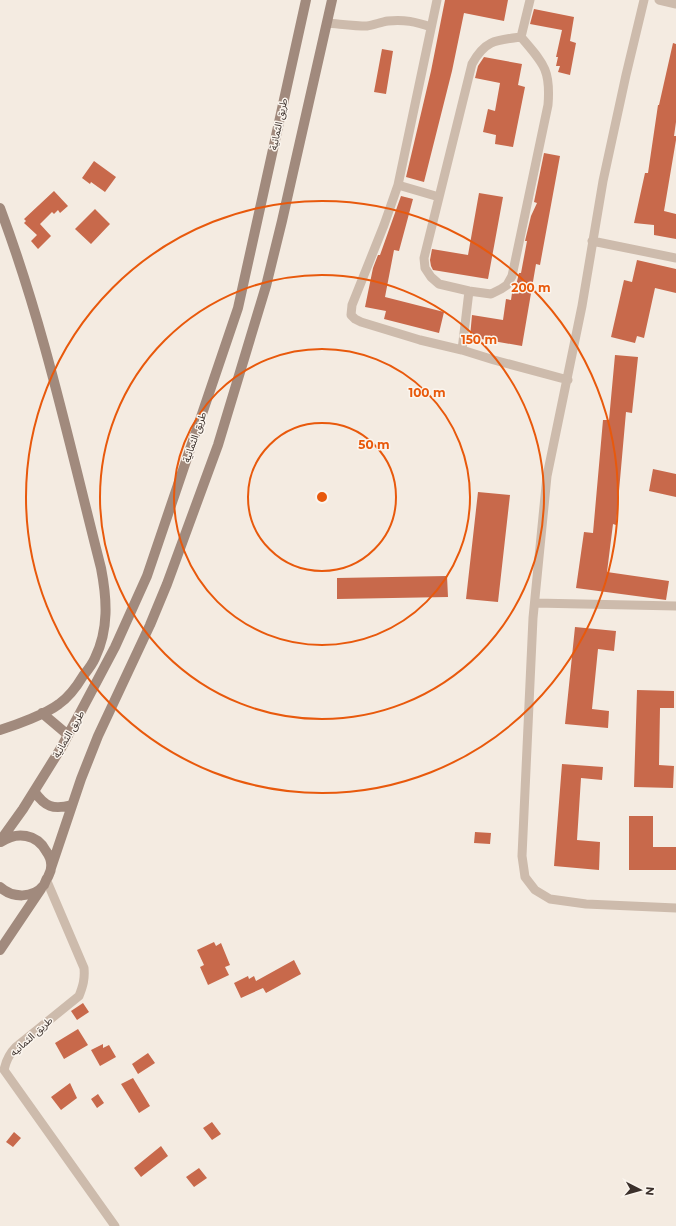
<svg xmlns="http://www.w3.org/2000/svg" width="676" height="1226" font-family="Montserrat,'Noto Sans Arabic',sans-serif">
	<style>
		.building { fill: #c8694b }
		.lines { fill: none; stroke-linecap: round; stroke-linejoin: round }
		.street { stroke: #cdbbac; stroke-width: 9 }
		.secondary { stroke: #a18a7d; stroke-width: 10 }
		.ring { fill: none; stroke: #e8590c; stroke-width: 2 }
		.labels { text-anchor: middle; stroke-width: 3; stroke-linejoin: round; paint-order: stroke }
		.street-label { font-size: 10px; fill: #3b302b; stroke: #fbf5ee }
		.centre { fill: #e8590c; stroke: #fbf5ee; stroke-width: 2 }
		.ring-label { font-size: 12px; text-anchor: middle; font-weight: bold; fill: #e8590c; stroke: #fbf5ee; stroke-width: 3; stroke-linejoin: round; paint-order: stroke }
	</style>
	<rect width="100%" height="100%" fill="#f4ebe1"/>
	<path class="building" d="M445 0H508L504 21 464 13 452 71 424 182 406 177 431 71Z
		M534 9 574 17 570 41 576 43 570 75 558 72 560 66H556L558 57H556L562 30 530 24Z
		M673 43 676 44V122L674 136H676V140L664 211 676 214V239L654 235V225L634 223 645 173H648L658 105H659Z
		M382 49 393 51 386 94 374 92Z
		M484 57 522 64 518 85 525 87 513 147 495 144 496 135 483 132 488 109 495 111 500 83 475 78 478 66Z
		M544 153 560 156 540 265 536 264 522 346 470 337 472 315 503 320 506 299 511 300 512 293 514 294 519 273H521L527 241H525L531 216 537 203 534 202Z
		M94 161 116 177 105 192 91 182 90 184 82 178Z
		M54 191 68 206 60 213 58 210 54 214 52 212 40 224 51 236 38 249 31 241 37 235 24 223 26 221 24 219Z
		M479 193 503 197 488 279 433 270 431 266 430 260 432 249 468 255Z
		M401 196 413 199 399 251 394 250 385 297 444 312 439 333 384 319 386 311 365 307 373 268 378 255H380Z
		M95 209 110 224 91 244 75 229Z
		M637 260 676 269V293L655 288 644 338 637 336 635 343 611 337 624 280 632 282Z
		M615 355 638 357 632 413 626 412 616 525 613 524 607 572 669 581 666 600 576 588 584 532 593 533 603 420H609Z
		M653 469 676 474V497L649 491Z
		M478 492 510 495 498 602 466 599Z
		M447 576 448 597 337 599V578Z
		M575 627 616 631 614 651 598 649 592 709 609 711 608 728 565 724Z
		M637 690 674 691V708H660L659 765 674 766 673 788 634 787Z
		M562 764 603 767 602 780 581 778 577 840 600 842 599 870 554 866Z
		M629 816H653V847H676V870H629Z
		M475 832 491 833 490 844 474 843Z
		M214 942 216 946 221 943 230 965 225 967 229 975 208 985 200 967 204 965 197 950Z
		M294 960 301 974 266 993 263 988 241 998 234 983 248 976 249 979 254 976 256 981Z
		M83 1003 89 1012 77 1020 71 1011Z
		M78 1029 88 1045 64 1059 55 1043Z
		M103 1044V1048L109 1045 116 1057 100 1066 91 1050Z
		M148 1053 155 1063 138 1074 132 1064Z
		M133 1078 150 1106 139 1113 121 1084Z
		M70 1083 77 1098 61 1110 51 1097Z
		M98 1094 104 1103 97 1108 91 1099Z
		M212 1122 221 1134 212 1140 203 1128Z
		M14 1132 21 1138 13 1147 6 1142Z
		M161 1146 168 1156 141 1177 134 1168Z
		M199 1168 207 1178 194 1187 186 1177Z"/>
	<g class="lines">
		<path class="street" d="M437 0 398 185 384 225 352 305 351 315 355 319 361 322 420 340 462 350 494 360 568 380
			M644 0 626 75 603 181 582 306 547 476 533 618 522 856 525 877 535 890 550 899 586 904 676 908
			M659 0 676 4
			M327 23C340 24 354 26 367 26 374 25 381 22 388 21 404 19 416 22 431 27
			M521 37C543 63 551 69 548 105L512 276 507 285 501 289 491 294 469 291 439 284 431 277 425 268 424 258 472 64C485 40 496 40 521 37Z
			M521 37 530 0
			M398 185 439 197
			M592 241 676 258
			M462 350 469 291
			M535 603 676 606
			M46 879 84 968C85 979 83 986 79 996L16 1047C9 1054 6 1060 4 1070L115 1226"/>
		<path class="secondary" d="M0 208C44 325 70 447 101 568 107 599 109 629 95 658 92 665 87 671 83 676 77 686 69 697 59 704 46 714 16 725 0 730
			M42 713 68 735
			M34 791C45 807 53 810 72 805
			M0 841 23 809 61 748 80 713 115 647 147 576 238 308 306 0
			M51 868 81 779 98 736 150 625 167 584 218 445 266 286 282 221 332 0
			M0 887C12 898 33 899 44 885 45 883 46 879 48 877 49 874 51 871 51 868 52 862 49 855 46 851 37 834 17 831 1 842
			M0 950 41 889"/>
	</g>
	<g class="ring">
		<circle cx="322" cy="497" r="74"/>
		<circle cx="322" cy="497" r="148"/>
		<circle cx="322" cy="497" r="222"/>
		<circle cx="322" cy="497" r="296"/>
	</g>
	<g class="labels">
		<g class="street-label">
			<text transform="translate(278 124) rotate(-78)" y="4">طريق الثمانية</text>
			<text transform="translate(194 437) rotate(-71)" y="4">طريق الثمانية</text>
			<text transform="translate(68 734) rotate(-60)" y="4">طريق الثمانية</text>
			<text transform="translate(31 1036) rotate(-42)" y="4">طريق الثمانيه</text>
		</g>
	</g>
	<circle cx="322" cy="497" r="6" class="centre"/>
	<g class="ring-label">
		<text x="531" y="292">200 m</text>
		<text x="479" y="344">150 m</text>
		<text x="427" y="397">100 m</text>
		<text x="374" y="449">50 m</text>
	</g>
	<g transform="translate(640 1190) rotate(96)" stroke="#fbf5ee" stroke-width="3" paint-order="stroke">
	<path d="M0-3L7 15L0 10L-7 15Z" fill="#3b302b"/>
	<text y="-6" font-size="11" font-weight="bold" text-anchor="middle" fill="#3b302b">N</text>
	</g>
</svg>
